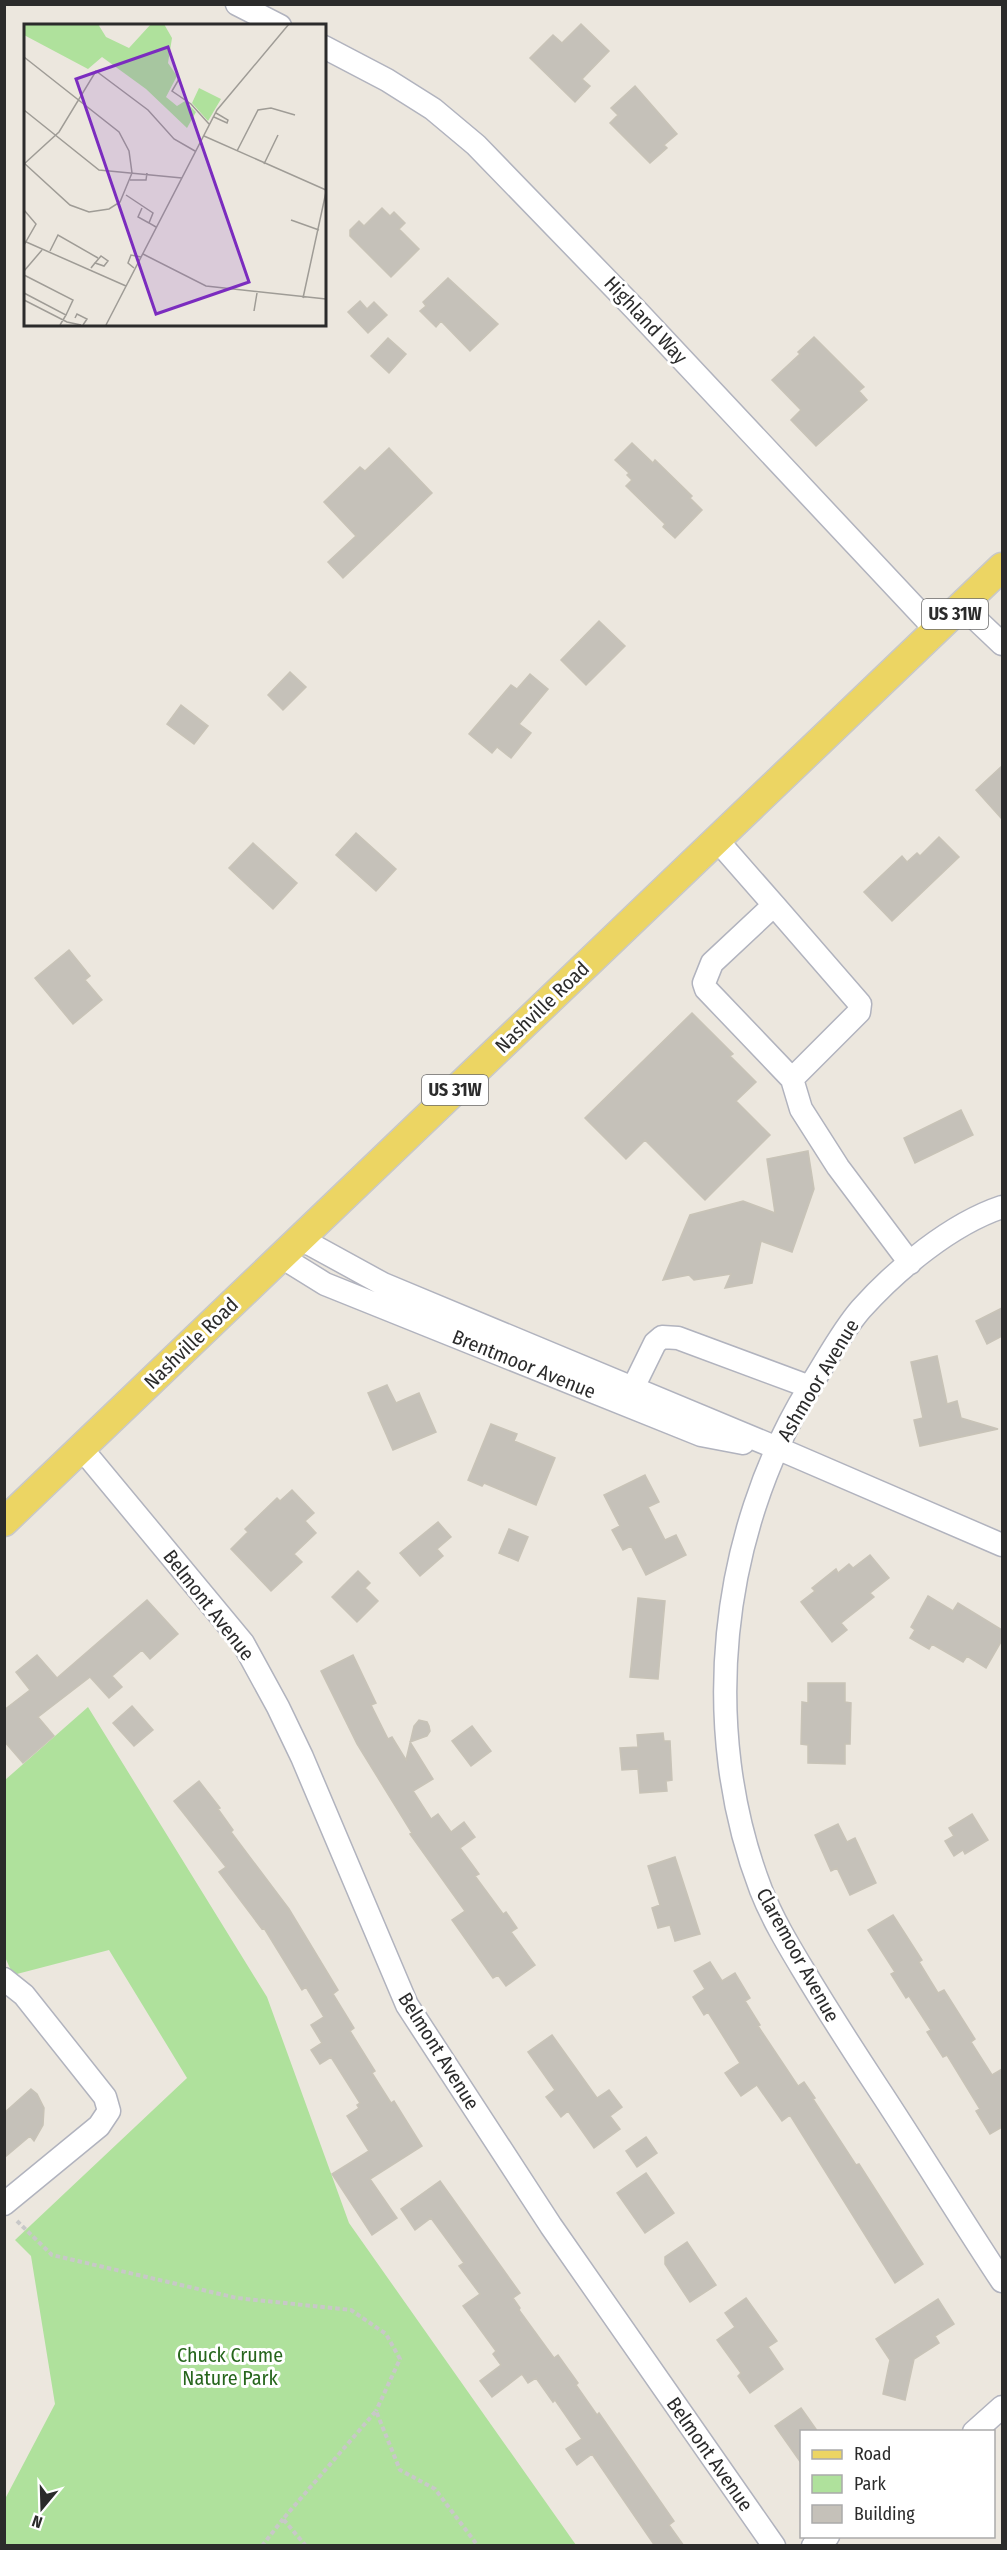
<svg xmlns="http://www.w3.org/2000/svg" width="1007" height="2550" font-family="'Fira Sans Condensed',sans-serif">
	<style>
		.green { fill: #afe19c }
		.building { fill: #c5c1b9; stroke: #c8c3b7; stroke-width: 1.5 }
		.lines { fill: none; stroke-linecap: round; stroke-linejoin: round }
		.minor-casing { stroke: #b1b3be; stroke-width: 25 }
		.major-casing { stroke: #c8c8c8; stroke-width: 31 }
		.path { stroke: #c8c8c8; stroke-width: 4; stroke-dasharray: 4.5 3; stroke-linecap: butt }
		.minor { stroke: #fff; stroke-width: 22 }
		.major { stroke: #ecd563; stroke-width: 28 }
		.labels { text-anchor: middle; stroke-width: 6; stroke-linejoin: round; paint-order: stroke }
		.shield { fill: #fff; stroke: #6b6b6b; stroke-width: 1.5 }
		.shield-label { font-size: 18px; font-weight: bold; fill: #2b2b2b }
		.street-label { font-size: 20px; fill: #2b2b2b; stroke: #fff }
		.park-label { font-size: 20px; fill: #27661d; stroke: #fff }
		.inset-road { fill: none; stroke: #9f9c96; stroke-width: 1.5 }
		.view { fill: #7b2cbf; fill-opacity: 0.15; stroke: #7b2cbf; stroke-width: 3 }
		.inset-edge { fill: none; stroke: #2b2b2b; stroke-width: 3 }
	</style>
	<rect width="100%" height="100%" fill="#ece7de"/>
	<path class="green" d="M88 1707 267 1997 349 2223 576 2545H5V2499L55 2404 31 2256 15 2240 187 2078 109 1950 13 1975 5 1957V1780Z"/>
	<path class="building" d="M581 24 609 51 582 79 590 86 575 102 530 58 553 35 562 43Z
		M635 86 677 134 664 145 667 148 650 163 610 123 618 115 611 108Z
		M382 208 390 216 394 212 405 223 399 229 419 249 391 277 350 236V230L359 221 364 226Z
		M448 278 498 324 470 351 441 321 436 327 420 311 426 306 423 302Z
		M360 301 367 309 374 302 387 315 368 333 348 312Z
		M814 337 864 387 859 391 867 400 816 446 791 420 801 410 772 380 800 354 798 352Z
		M388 338 406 354 389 373 371 356Z
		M632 443 653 463 655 460 692 496 690 498 702 510 675 538 663 527 665 524 626 486 632 480 627 475 629 473 615 460Z
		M389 448 432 493 343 578 328 562 356 536 324 502 360 467 365 471Z
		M599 621 625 646 586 685 561 660Z
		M290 672 306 687 283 710 268 695Z
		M530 674 548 689 519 724 531 733 511 758 497 747 492 753 469 734 511 685 517 689Z
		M181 705 208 726 194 744 167 724Z
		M1002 766V819L976 790Z
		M356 833 396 869 376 891 336 855Z
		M939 837 959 857 892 921 864 892 902 856 907 862 917 853 920 856Z
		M253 843 297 883 273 909 229 868Z
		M69 950 90 976 85 980 102 1000 73 1024 35 978Z
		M692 1013 733 1054 730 1056 756 1082 736 1101 770 1135 705 1200 645 1140 626 1159 585 1118Z
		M961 1110 973 1135 915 1163 904 1138Z
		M808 1151 814 1189 792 1252 761 1241 752 1283 725 1288 731 1274 694 1280 689 1275 663 1280 690 1215 743 1201 775 1213 767 1159Z
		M1002 1308V1336L987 1344 976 1321Z
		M937 1356 947 1404 957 1401 961 1418 998 1429 920 1446 914 1420 923 1418 911 1362Z
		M387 1385 396 1403 419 1393 436 1432 393 1450 368 1393Z
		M491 1424 517 1434 514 1441 555 1458 536 1505 484 1483 482 1486 468 1480Z
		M645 1475 659 1502 648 1507 665 1540 676 1535 686 1555 646 1575 631 1546 623 1550 612 1530 620 1526 604 1495Z
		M292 1490 314 1513 305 1521 316 1533 294 1554 302 1562 271 1591 231 1549 248 1532 245 1529 277 1498 280 1501Z
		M438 1522 451 1537 437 1549 443 1556 420 1576 400 1553Z
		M509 1529 528 1537 518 1561 499 1553Z
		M870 1555 889 1578 870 1593 874 1597 841 1623 847 1630 832 1642 801 1602 815 1591 812 1588 836 1569 838 1573 849 1564 853 1568Z
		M358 1571 370 1583 365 1588 378 1601 357 1622 332 1597Z
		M928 1596 953 1611 958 1603 1002 1630V1640L986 1668 967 1656 963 1662 932 1644 929 1649 910 1638 915 1630 911 1627Z
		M638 1598 665 1601 658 1679 630 1677Z
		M147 1600 178 1634 150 1659 142 1650 112 1676 122 1687 109 1698 90 1677 38 1717 54 1736 23 1763 4 1741V1710L30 1690 16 1672 37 1655 57 1678Z
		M353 1655 376 1703 371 1705 388 1739 392 1737 406 1760 414 1726 419 1720 427 1722 429 1726 430 1731 427 1736 410 1742 433 1779 413 1791 431 1819 438 1814 451 1832 464 1822 475 1837 460 1848 479 1874 475 1876 503 1914 506 1912 517 1928 511 1932 535 1965 506 1986 498 1975 493 1978 452 1920 465 1911 410 1834 412 1833 357 1744 321 1671Z
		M808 1683H845V1702L851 1703 850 1744H845V1764L808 1763V1745L801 1744 802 1702 808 1703Z
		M132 1706 153 1730 134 1746 113 1723Z
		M472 1726 491 1751 471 1766 452 1741Z
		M663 1733 664 1741H670L672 1780 666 1781 667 1791 640 1793 638 1769 622 1770 620 1748 638 1747 637 1735Z
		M199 1781 220 1808 218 1809 233 1830 231 1832 289 1909 338 1990 333 1994 354 2028 350 2031 375 2071 372 2073 391 2103 394 2101 422 2146 370 2179 397 2218 372 2235 332 2174 369 2151 347 2116 359 2108 357 2105 360 2103 331 2057 320 2064 311 2050 322 2043 311 2025 324 2017 306 1987 302 1990 264 1928 262 1929 219 1872 226 1867 174 1801Z
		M972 1814 988 1840 965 1854 963 1850 954 1856 945 1841 954 1836 949 1828Z
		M838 1824 847 1842 855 1838 876 1883 850 1895 837 1868 831 1871 815 1835Z
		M675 1857 700 1934 675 1941 670 1925 658 1928 652 1908 660 1905 648 1866Z
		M893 1915 922 1960 919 1962 938 1993 944 1990 975 2039 971 2042 992 2075 1002 2069V2127L990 2134 976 2111 980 2109 947 2055 943 2057 927 2032 931 2030 909 1996 906 1998 891 1974 895 1972 868 1930Z
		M710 1962 722 1981 735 1973 750 1998 745 2001 760 2025 758 2026 798 2086 804 2082 815 2098 813 2099 856 2165 859 2164 923 2264 895 2283 790 2115 782 2121 757 2085 741 2096 725 2073 740 2063 708 2012 704 2015 693 1997 705 1989 694 1971Z
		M552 2035 597 2098 609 2090 622 2107 610 2116 620 2129 594 2148 568 2111 561 2117 546 2097 555 2090 528 2052Z
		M31 2089 37 2094 44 2108 43 2125 34 2141 30 2136 4 2158V2113Z
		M646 2137 657 2153 637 2167 626 2151Z
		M646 2173 674 2213 645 2233 617 2193Z
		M440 2181 520 2293 513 2298 520 2308 519 2310 554 2358 558 2355 578 2383 576 2385 597 2415 599 2413 674 2521 669 2525 684 2546H655L592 2454 577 2465 566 2449 582 2439 555 2400 553 2402 536 2378 528 2383 522 2374 492 2397 480 2381 501 2365 493 2354 496 2351 463 2306 480 2294 459 2266 464 2263 431 2218 415 2230 401 2209Z
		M687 2242 716 2285 690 2302 665 2264V2257Z
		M746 2298 777 2341 768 2347 783 2369 750 2393 738 2376 741 2373 717 2340 735 2327 725 2313Z
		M938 2299 954 2324 935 2336 939 2343 914 2359 905 2400 883 2394 890 2360 876 2339Z
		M801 2408 818 2432H801V2463L775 2426Z"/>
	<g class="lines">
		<defs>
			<path id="minor" d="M237 4 280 26
				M324 47 387 80 433 109 476 145 634 308 937 631
				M962 606 1002 644
				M717 840 774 905 712 963 704 983 706 989 792 1079 801 1109 838 1167 910 1263
				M774 905 860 1004 859 1012 792 1079
				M1002 1207C951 1224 897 1269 861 1309 841 1332 826 1362 809 1388 719 1535 699 1729 761 1890 772 1918 787 1943 802 1968 826 2008 851 2047 876 2085 919 2150 959 2216 1002 2281
				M299 1238 383 1284 777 1448 1002 1545
				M280 1256 325 1284 701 1435 743 1443
				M627 1400 655 1343 662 1337 678 1338 810 1387
				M82 1449 243 1643 278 1707 302 1757 407 2005 551 2226 774 2546
				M4 1979 24 1995 105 2097 109 2111 99 2126 4 2204
				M974 2432 1002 2407
				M813 2546 828 2536"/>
			<path id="major" d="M4 1522 1002 567"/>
		</defs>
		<use href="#minor" class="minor-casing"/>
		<use href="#major" class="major-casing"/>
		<path class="path" d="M17 2221 52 2255 237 2298 351 2310 386 2334 400 2359 376 2411
			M262 2546 283 2519
			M306 2546 283 2519 376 2411 400 2470 435 2489 478 2546"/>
		<use href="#minor" class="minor"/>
		<use href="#major" class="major"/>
	</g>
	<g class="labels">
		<g class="shield">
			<rect x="922" y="599" width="66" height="30" rx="4.5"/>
			<rect x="422" y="1075" width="66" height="30" rx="4.5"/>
		</g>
		<g class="shield-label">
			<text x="955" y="620">US 31W</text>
			<text x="455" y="1096">US 31W</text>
		</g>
		<g class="street-label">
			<text transform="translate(646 320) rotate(47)" y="7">Highland Way</text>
			<text transform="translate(542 1007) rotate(-44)" y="7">Nashville Road</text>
			<text transform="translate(191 1343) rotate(-44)" y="7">Nashville Road</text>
			<text transform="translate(524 1364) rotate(22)" y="7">Brentmoor Avenue</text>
			<text transform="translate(818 1380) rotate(-59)" y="7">Ashmoor Avenue</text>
			<text transform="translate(209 1605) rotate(52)" y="7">Belmont Avenue</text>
			<text transform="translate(798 1955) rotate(61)" y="7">Claremoor Avenue</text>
			<text transform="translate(439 2051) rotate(58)" y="7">Belmont Avenue</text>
			<text transform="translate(710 2454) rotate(55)" y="7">Belmont Avenue</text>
		</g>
		<g class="park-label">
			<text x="230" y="2362">Chuck Crume<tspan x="230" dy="23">Nature Park</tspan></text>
		</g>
	</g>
	<g transform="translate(24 24)">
		<rect width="302" height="302" fill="#ece7de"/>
		<path d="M0 0H74L82 13 105 24 127 0H140L148 14 144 39 153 52 142 73 153 82 161 77 172 88 163 104 122 65 78 33 64 45 0 11ZM175 64 197 75 184 97 168 79Z" fill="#afe19c"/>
		<path class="inset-road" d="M0 33 95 108 105 127 108 149 96 178 85 185 65 188 46 181 0 139M155 55 148 67 167 80 185 100M0 86 75 146 158 154M190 93 203 99 204 96 192 89M180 112 302 166M213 127 234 86 247 84 271 91M0 140 35 108 72 47 124 86 150 115 171 127M240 140 254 111M106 156H122L123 149M102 171 129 189 125 199 132 203M118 184 114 193 125 199M0 186 12 200 0 221M267 196 295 206M0 217 102 262M26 227 34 211 74 234M119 230 182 262 302 275M67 244 71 239 80 242 84 237 77 232 71 239M110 244 104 239 107 231 117 233M0 247 18 226M0 251 49 276 42 291M0 269 42 291 36 301M279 274 302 168M0 276 43 298 57 301M230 287 233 269M51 294 53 290 63 295 59 301M82 301 193 86 265 0"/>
		<path class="view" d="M144 23 225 258 132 290 52 55Z"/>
		<rect width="302" height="302" class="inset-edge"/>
	</g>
	<rect width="1007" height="2550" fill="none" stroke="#2b2b2b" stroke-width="12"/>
	<rect x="800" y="2430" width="195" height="108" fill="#ffffff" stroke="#aaaaaa" stroke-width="1.5"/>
	<rect x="812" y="2450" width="30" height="9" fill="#ecd563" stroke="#aaaaaa" stroke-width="1.5"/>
	<text x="854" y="2460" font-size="18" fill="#2b2b2b">Road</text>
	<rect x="812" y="2475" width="30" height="18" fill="#afe19c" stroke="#aaaaaa" stroke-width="1.5"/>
	<text x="854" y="2490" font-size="18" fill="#2b2b2b">Park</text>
	<rect x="812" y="2505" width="30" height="18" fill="#c5c1b9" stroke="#aaaaaa" stroke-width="1.5"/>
	<text x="854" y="2520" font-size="18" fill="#2b2b2b">Building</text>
	<g transform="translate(42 2508) rotate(199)" stroke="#ffffff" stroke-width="4.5" paint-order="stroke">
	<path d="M0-4.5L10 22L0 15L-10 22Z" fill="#2b2b2b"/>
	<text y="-9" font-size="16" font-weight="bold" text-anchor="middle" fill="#2b2b2b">N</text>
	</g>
</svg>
